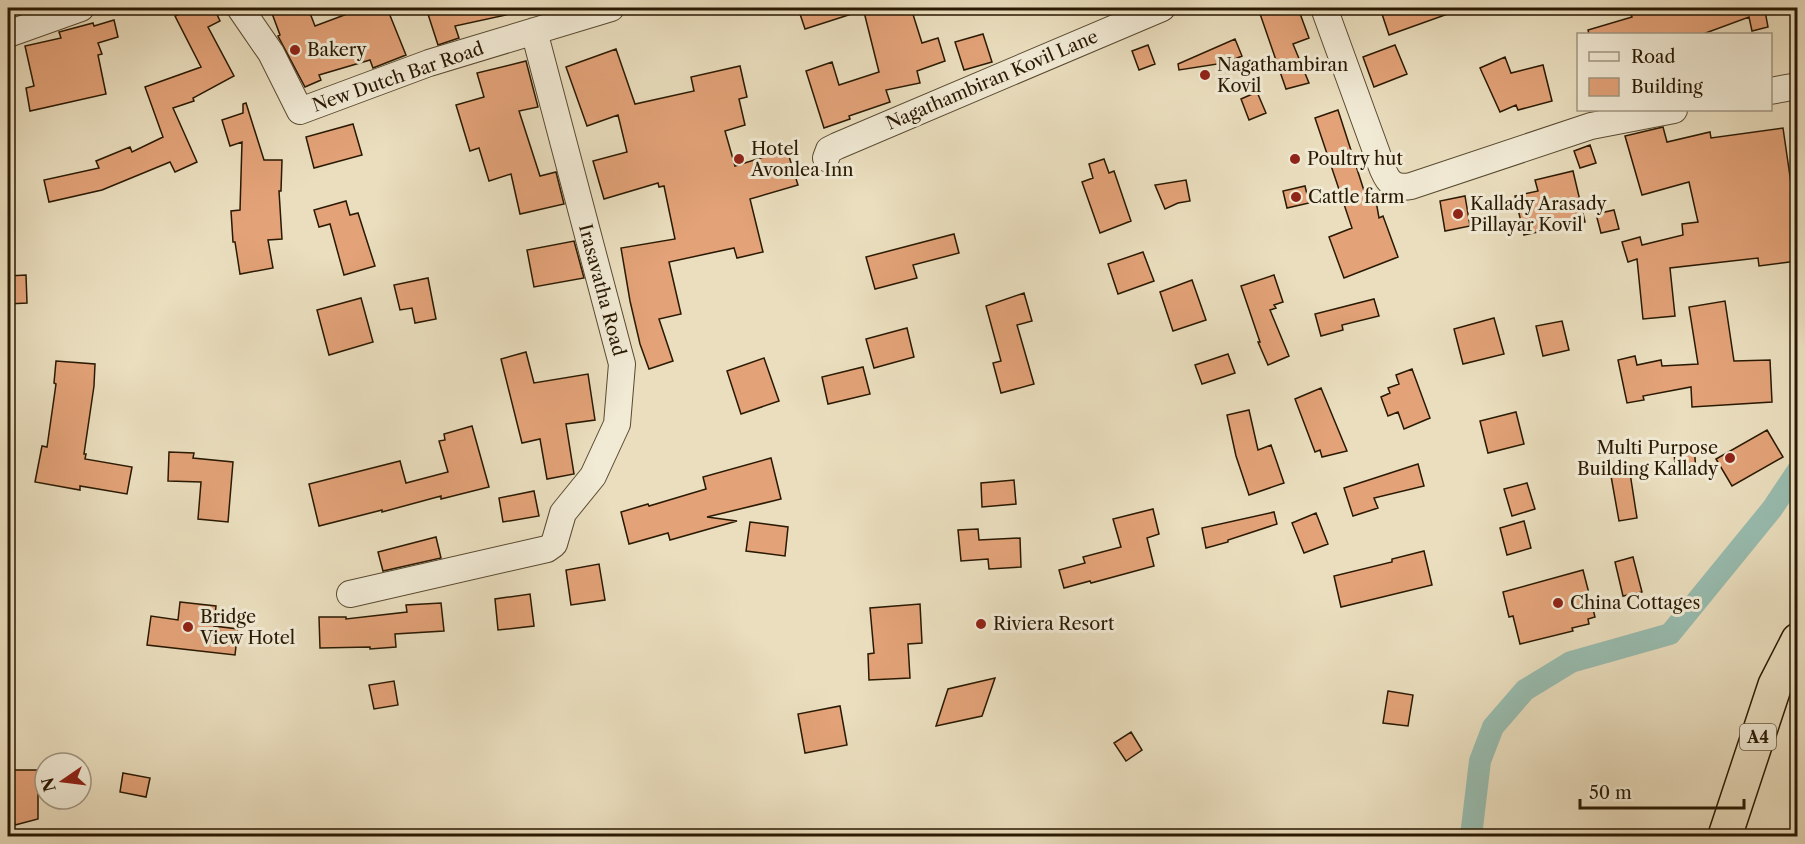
<svg xmlns="http://www.w3.org/2000/svg" width="1805" height="844" font-family="'Libre Caslon Text',serif">
	<style>
		.lines { fill: none; stroke-linecap: round; stroke-linejoin: round }
		.canal { stroke: #98bcaf; stroke-width: 22 }
		.building { fill: #e3a278; stroke: #291902; stroke-width: 1.5 }
		.minor-casing { stroke: #594a31; stroke-width: 28 }
		.highway-casing { stroke: #291902; stroke-width: 36 }
		.minor { stroke: #f1ead5; stroke-width: 26 }
		.highway { stroke: #eadebe; stroke-width: 33 }
		.poi-dot { fill: #8f2418; stroke: #f1ead5; stroke-width: 2 }
		.labels { text-anchor: middle; stroke-width: 6; stroke-linejoin: round; paint-order: stroke }
		.shield { fill: #f1ead5; stroke: #655841; stroke-width: 1.5 }
		.shield-label { font-size: 16px; font-weight: bold; fill: #291902 }
		.poi-label { font-size: 18px; fill: #291902; stroke: #f1ead5; text-anchor: start }
		.street-label { font-size: 18px; fill: #291902; stroke: #f1ead5 }
	</style>
	<rect width="100%" height="100%" fill="#eadebe"/>
	<filter id="stains"><feTurbulence type="fractalNoise" baseFrequency=".00333" numOctaves="4"/><feColorMatrix values="0 0 0 0 .2 0 0 0 0 .09 0 0 0 0 .02 0 0 0 .5 -.17"/></filter>
	<radialGradient id="worn" r=".72"><stop offset=".6" stop-color="#630" stop-opacity="0"/><stop offset="1" stop-color="#630" stop-opacity=".3"/></radialGradient>
	<g class="lines">
		<path class="canal" d="M1471 836 1480 761 1493 727 1525 690 1571 662 1670 634 1772 509 1798 470"/>
	</g>
	<path class="building" d="M192 8H214L220 21 208 27 234 76 193 98 194 101 173 108 197 162 175 172 170 162 102 190 49 202 44 180 99 168 96 161 130 147 132 152 163 137 145 87 201 67 175 16Z
		M270 8H308L315 26 363 8H387L406 55 373 68 370 60 319 75 321 80 305 87 278 36 280 35Z
		M426 8H505L506 15 455 26 459 38 438 45Z
		M798 8H860L861 11 805 29Z
		M863 8H911L922 43 938 38 945 61 917 71 920 83 886 90 890 102 849 116 850 119 824 128 806 71 832 62 839 85 879 72Z
		M1258 8H1298L1309 38 1293 44 1309 83 1286 89Z
		M1380 8H1459V10L1389 35Z
		M1629 8H1769L1770 9 1765 11 1768 27 1752 31 1749 17 1703 34H1589L1588 30 1632 17Z
		M114 20 118 37 98 43 102 54 98 55 106 94 30 111 26 88 34 86 25 46 61 38 59 32 93 23 94 26Z
		M983 34 992 62 964 70 955 42Z
		M1235 39 1242 56 1218 66 1217 64 1179 70 1178 64Z
		M1148 45 1155 64 1139 70 1132 51Z
		M1395 45 1407 74 1374 87 1363 57Z
		M616 49 635 104 694 91 691 77 740 66 747 97 739 99 745 125 725 131 735 166 787 150 798 185 750 199 763 252 737 258 734 248 669 262 681 314 659 319 673 361 649 369 640 344 630 301 621 248 675 239 664 186 659 187 658 183 604 199 593 161 627 152 618 115 587 126 566 67Z
		M1505 57 1511 73 1543 65 1552 101 1518 110 1516 105 1500 112 1480 68Z
		M526 61 538 107 519 111 540 176 556 172 564 204 520 214 511 174 489 181 479 148 470 151 456 105 484 97 477 73Z
		M1257 92 1266 113 1249 120 1241 99Z
		M246 103 264 160H282L281 191H279L282 239 268 240 273 268 240 274 235 242H233L231 211 240 210 242 142 230 146 222 120 243 113V104Z
		M1338 110 1368 203 1376 201 1379 218 1383 216 1398 257 1344 278 1329 237 1352 228 1315 118Z
		M353 124 362 155 314 168 306 137Z
		M1663 127 1667 142 1710 132 1711 138 1783 128 1793 197 1797 196V261L1759 266 1758 258 1670 268 1675 316 1643 319 1637 259 1628 262 1622 242 1640 237 1642 245 1683 235 1682 224 1698 222 1689 182 1642 195 1625 136Z
		M1590 145 1596 163 1580 168 1574 151Z
		M1104 159 1109 173 1114 171 1131 221 1100 233 1082 182 1093 178 1089 164Z
		M1573 171 1585 222 1524 235 1515 196 1538 191 1535 180Z
		M1186 180 1190 201 1178 203 1165 209 1155 185Z
		M1305 186 1309 203 1287 208 1283 191Z
		M1465 196 1470 226 1445 231 1440 201Z
		M346 201 350 215 358 213 375 266 344 275 330 224 319 227 314 210Z
		M1614 210 1619 229 1601 233 1596 214Z
		M954 234 959 253 913 265 917 278 875 289 866 257Z
		M574 241 584 278 534 287 527 250Z
		M1143 252 1154 281 1118 294 1108 264Z
		M26 275 27 303 8 304V276Z
		M1274 275 1283 302 1274 305 1276 308 1270 310 1289 356 1268 365 1258 342H1260L1241 286Z
		M428 278 436 319 415 323 412 308 400 310 394 285Z
		M1192 280 1206 320 1173 331 1160 292Z
		M1024 293 1032 321 1017 325 1034 384 1001 393 993 363 1001 361 986 306Z
		M361 298 373 342 329 355 317 310Z
		M1374 299 1379 316 1342 325 1343 330 1321 336 1315 314Z
		M1725 301 1734 361 1770 360 1772 402 1692 407 1691 387 1643 396 1644 400 1627 403 1618 360 1635 356 1637 365 1661 360 1662 366 1698 364 1689 307Z
		M1494 318 1504 354 1463 364 1454 329Z
		M1562 321 1569 350 1543 356 1536 326Z
		M907 328 914 357 874 368 866 339Z
		M526 352 534 383 588 374 595 420 566 424 574 474 547 479 540 439 522 443 501 359Z
		M1228 354 1235 373 1202 384 1195 365Z
		M764 358 779 401 741 414 727 371Z
		M56 361 95 364 94 386 84 454H86L85 459 132 467 127 494 80 486V490L35 482 42 446 47 447 56 384 54 383Z
		M863 367 870 394 828 404 822 377Z
		M1412 369 1430 418 1404 429 1398 412 1388 416 1381 397 1390 393 1388 388 1399 384 1396 375Z
		M1321 388 1347 451 1322 457 1320 450 1315 452 1295 399Z
		M1249 410 1258 450 1271 445 1284 483 1249 495 1236 456 1227 415Z
		M1516 412 1524 444 1488 453 1480 421Z
		M472 426 489 487 441 499V496L382 512V510L319 526 309 484 400 461 406 483 448 472 439 441 445 440 444 434Z
		M1767 430 1783 457 1732 486 1716 459Z
		M1694 444 1696 472 1676 473 1673 445Z
		M169 452 194 453 193 458 233 462 228 522 198 519 201 482 168 481Z
		M771 458 781 499 707 517 737 521 670 540 668 533 629 544 621 512 648 504 649 506 706 489 703 477Z
		M1418 464 1424 486 1374 498 1378 508 1353 516 1344 488Z
		M1630 473 1637 518 1619 521 1611 476Z
		M1014 480 1016 504 982 507 981 483Z
		M1527 483 1535 509 1512 516 1504 489Z
		M534 491 539 516 503 522 499 498Z
		M1153 509 1159 534 1147 538 1154 566 1091 583 1090 581 1064 588 1059 570 1085 563 1083 557 1121 547 1113 519Z
		M1274 512 1277 524 1228 540V542L1206 548 1202 528Z
		M1316 513 1328 544 1304 553 1292 523Z
		M1524 521 1531 548 1507 555 1500 528Z
		M750 522 788 527 785 556 746 551Z
		M978 529 979 540 1020 538 1021 567 989 569 988 559 961 561 958 530Z
		M436 537 441 558 383 571 378 552Z
		M1424 551 1432 585 1341 607 1334 576 1392 562V559Z
		M1633 557 1642 592 1623 596 1615 562Z
		M599 564 605 600 571 605 566 570Z
		M1583 570 1595 617 1588 619 1589 624 1572 628 1573 631 1520 644 1513 616 1509 617 1503 592Z
		M530 594 534 626 498 630 495 599Z
		M180 602 216 606 214 626 238 629 235 655 147 645 151 616 178 620Z
		M441 603 444 631 395 634 396 647 370 649V647L320 648 319 617H346V619L407 612 406 605Z
		M920 604 922 643 908 644 910 678 869 680 868 654 874 653 870 608Z
		M995 678 982 716 936 726 948 689Z
		M394 681 398 705 374 709 369 685Z
		M1388 691 1413 695 1408 726 1383 723Z
		M840 706 847 745 805 753 798 714Z
		M1131 732 1142 750 1126 761 1114 743Z
		M8 770H38V819L15 825 8 795Z
		M123 773 150 778 146 797 120 792Z"/>
	<g class="lines">
		<defs>
			<path id="minor" d="M240 8 271 53 300 111 429 63 611 8
				M1324 8 1380 162C1386 179 1391 190 1411 186L1591 126 1674 110
				M8 34 81 8
				M1770 91 1798 86
				M826 158 829 150 837 146 1162 8
				M350 594 547 549 554 544 563 513 593 476 617 424 622 364 534 31"/>
			<path id="highway" d="M1725 836 1775 685 1798 640"/>
		</defs>
		<use href="#minor" class="minor-casing"/>
		<use href="#highway" class="highway-casing"/>
		<use href="#minor" class="minor"/>
		<use href="#highway" class="highway"/>
	</g>
	<g class="poi-dot">
		<circle cx="295" cy="50" r="6"/>
		<circle cx="1205" cy="75" r="6"/>
		<circle cx="739" cy="159" r="6"/>
		<circle cx="1295" cy="159" r="6"/>
		<circle cx="1296" cy="197" r="6"/>
		<circle cx="1458" cy="214" r="6"/>
		<circle cx="1730" cy="458" r="6"/>
		<circle cx="1558" cy="603" r="6"/>
		<circle cx="981" cy="624" r="6"/>
		<circle cx="188" cy="627" r="6"/>
	</g>
	<g class="labels">
		<rect class="shield" x="1740" y="724" width="36" height="26" rx="4.5"/>
		<g class="shield-label">
			<text x="1758" y="743">A4</text>
		</g>
		<g class="poi-label">
			<text x="307" y="56">Bakery</text>
			<text x="1217" y="71">Nagathambiran<tspan x="1217" dy="21">Kovil</tspan></text>
			<text x="751" y="155">Hotel<tspan x="751" dy="21">Avonlea Inn</tspan></text>
			<text x="1307" y="165">Poultry hut</text>
			<text x="1308" y="203">Cattle farm</text>
			<text x="1470" y="210">Kallady Arasady<tspan x="1470" dy="21">Pillayar Kovil</tspan></text>
			<text x="1718" y="454" text-anchor="end">Multi Purpose<tspan x="1718" dy="21">Building Kallady</tspan></text>
			<text x="1570" y="609">China Cottages</text>
			<text x="200" y="623">Bridge<tspan x="200" dy="21">View Hotel</tspan></text>
			<text x="993" y="630">Riviera Resort</text>
		</g>
		<g class="street-label">
			<text transform="translate(398 77) rotate(-19)" y="6">New Dutch Bar Road</text>
			<text transform="translate(992 80) rotate(-23)" y="6">Nagathambiran Kovil Lane</text>
			<text transform="translate(602 290) rotate(75)" y="6">Irasavatha Road</text>
		</g>
	</g>
	<rect width="1805" height="844" fill="none" stroke="#eadebe" stroke-width="30"/>
	<rect x="9" y="9" width="1787" height="826" fill="none" stroke="#291902" stroke-width="3"/>
	<rect x="15" y="15" width="1775" height="814" fill="none" stroke="#291902" stroke-width="1.5"/>
	<rect x="1577" y="33" width="195" height="78" fill="#f1ead5" stroke="#a19681" stroke-width="1.5"/>
	<rect x="1589" y="52" width="30" height="9" fill="#f1ead5" stroke="#a19681" stroke-width="1.5"/>
	<text x="1631" y="63" font-size="18" fill="#291902">Road</text>
	<rect x="1589" y="78" width="30" height="18" fill="#e3a278" stroke="#a19681" stroke-width="1.5"/>
	<text x="1631" y="93" font-size="18" fill="#291902">Building</text>
	<g transform="translate(63 781) rotate(256)"><circle r="28" fill="#f1ead5" stroke="#a19681" stroke-width="1.5"/>
	<path d="M0-4.5L10 22L0 15L-10 22Z" fill="#8f2418"/>
	<text y="-9" font-size="16" font-weight="bold" text-anchor="middle" fill="#291902">N</text>
	</g>
	<path d="M1580 799v9h164v-9" fill="none" stroke="#291902" stroke-width="3"/>
	<text x="1589" y="799" font-size="18" fill="#291902" stroke="#f1ead5" stroke-width="4.5" paint-order="stroke">50 m</text>
	<rect width="100%" height="100%" filter="url(#stains)"/>
	<rect width="100%" height="100%" fill="url(#worn)"/>
</svg>
